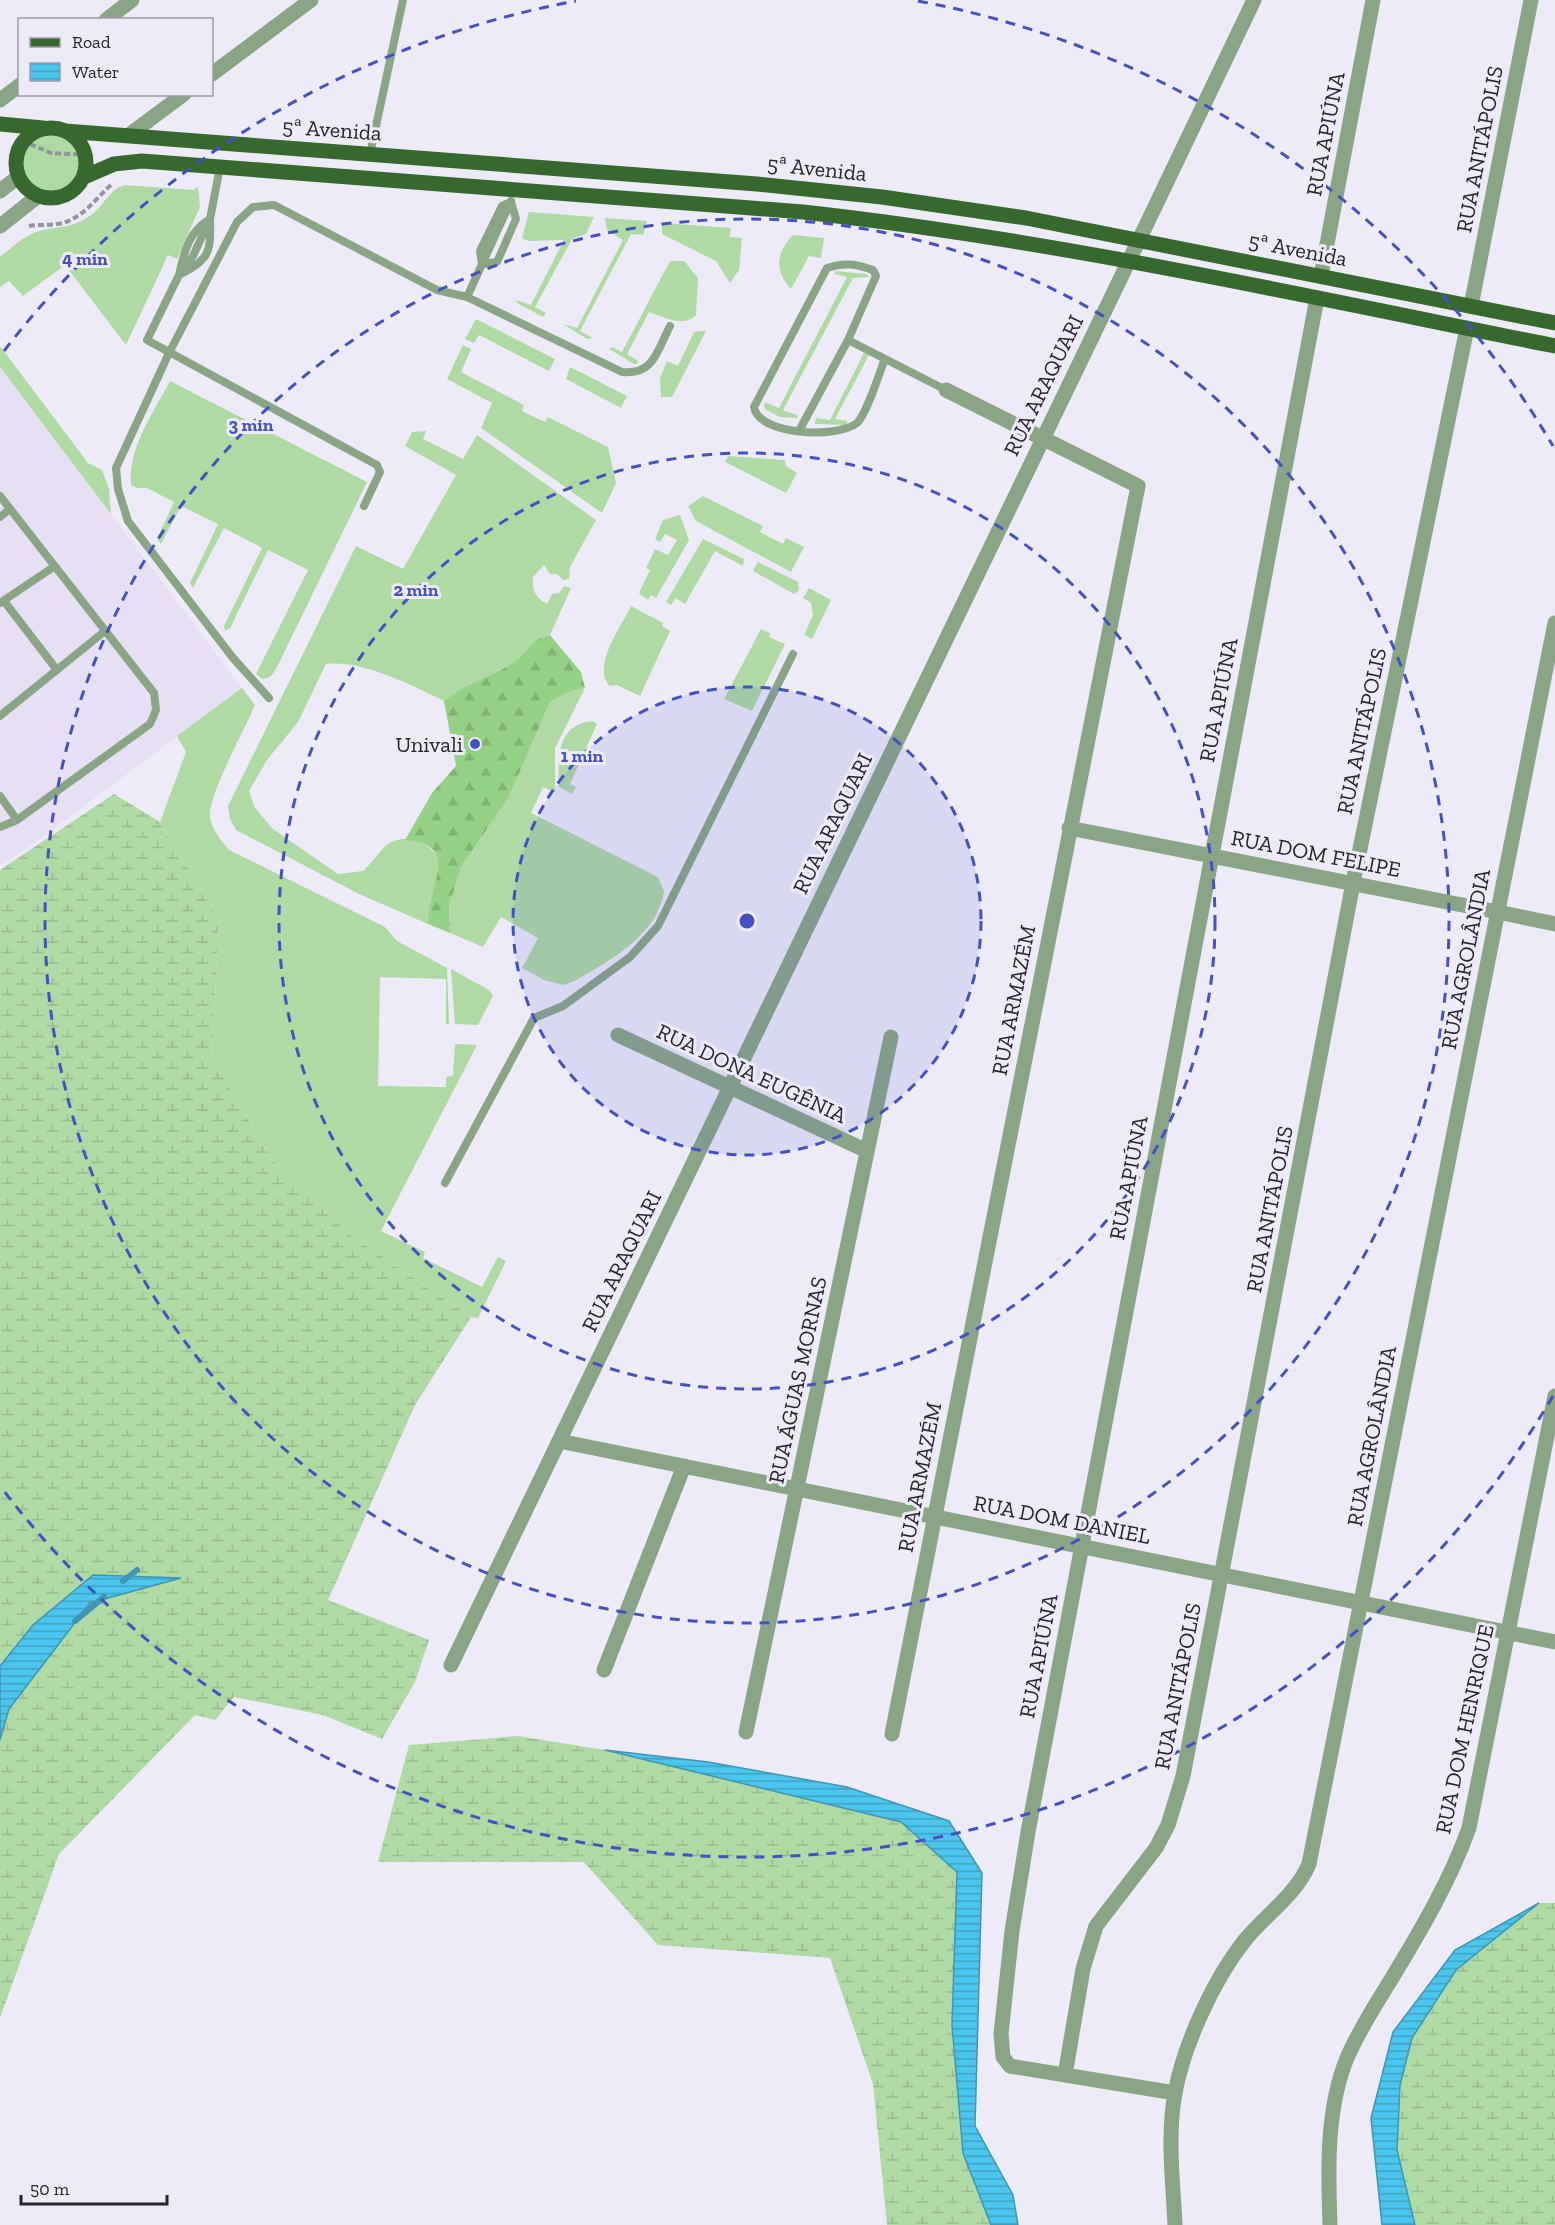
<svg xmlns="http://www.w3.org/2000/svg" width="1555" height="2225" font-family="'Zilla Slab',serif">
	<style>
		.medical { fill: #e7dff4 }
		.grass { fill: #afdaa4 }
		.forest { fill: url(#forest-firs) }
		.wetland { fill: url(#wetland-marsh) }
		.water { fill: url(#water-rules); stroke: #4095b5; stroke-width: 1.5 }
		.lines { fill: none; stroke-linecap: round; stroke-linejoin: round }
		.stream { stroke: #4095b5; stroke-width: 6 }
		.path { stroke: #9693a0; stroke-width: 4; stroke-dasharray: 6 3; stroke-linecap: butt }
		.service { stroke: #8aa585; stroke-width: 8 }
		.minor { stroke: #8aa585; stroke-width: 15 }
		.tertiary { stroke: #8aa585; stroke-width: 15 }
		.primary { stroke: #37682e; stroke-width: 15 }
		.ring { fill: none; stroke: #4451c5; stroke-width: 3; stroke-dasharray: 10 8 }
		.poi-dot { fill: #4451c5; stroke: #eeebf9; stroke-width: 2 }
		.labels { text-anchor: middle; stroke-width: 6; stroke-linejoin: round; paint-order: stroke }
		.street-label { font-size: 22px; fill: #272431; stroke: #eeebf9 }
		.poi-label { font-size: 22px; fill: #272431; stroke: #eeebf9; text-anchor: end }
		.centre { fill: #4451c5; stroke: #eeebf9; stroke-width: 3 }
		.ring-label { font-size: 18px; text-anchor: middle; font-weight: bold; fill: #4451c5; stroke: #eeebf9; stroke-width: 6; stroke-linejoin: round; paint-order: stroke }
	</style>
	<defs>
		<pattern id="forest-firs" width="22" height="20" patternUnits="userSpaceOnUse" patternTransform="scale(1.5)"><rect width="22" height="20" fill="#96d286"/><path d="M5 1l3.5 6h-7zM16 11l3.5 6h-7z" fill="#81b474"/></pattern>
		<pattern id="wetland-marsh" width="20" height="14" patternUnits="userSpaceOnUse" patternTransform="scale(1.5)"><rect width="20" height="14" fill="#afdaa4"/><path d="M1 5h8M5 5V1M11 12h8M15 12V8" fill="none" stroke="#97bb8e"/></pattern>
		<pattern id="water-rules" width="6" height="5" patternUnits="userSpaceOnUse" patternTransform="scale(1.5)"><rect width="6" height="5" fill="#4ac6ee"/><path d="M0 2.5h6" fill="none" stroke="#3ea1c1"/></pattern>
	</defs>
	<rect width="100%" height="100%" fill="#eeebf9"/>
	<path class="medical" d="M0 367 242 688 29 847 0 865Z"/>
	<path class="grass" d="M21 163a30 30 0 1 1 60 0a30 30 0 1 1-60 0Z
		M125 185 193 190 198 187 200 207 177 259 168 255 126 345 65 265 23 296 9 281 0 287V257C12 248 24 235 39 231 61 225 69 230 91 215 104 206 109 189 125 185Z
		M529 212 594 217 586 234 572 239 535 307 546 313 543 317 517 303 516 300 531 305 564 240 528 241 522 238Z
		M605 218 647 221 643 235 631 234 580 331 593 338 587 339 563 324 577 328 623 240 607 230Z
		M662 223 731 228 730 237 742 238 739 270 730 283 716 261 662 234Z
		M793 235 824 238 821 258 809 256 791 289C774 270 776 253 793 235Z
		M670 261H684L698 278 696 315C685 328 662 317 649 312L627 354 638 361 637 364H634L609 349 612 347 622 352Z
		M835 271 866 274 870 277 853 278 783 410 797 415 798 418 780 417 765 409 764 404 767 403 779 408 847 277 835 274Z
		M476 319 555 359 549 371 479 335 474 343 465 339Z
		M700 331H706L672 397H661L660 378 667 361 678 366 694 332Z
		M463 345 471 349 461 372 524 405 522 411 545 422 548 417 608 447 616 483 602 513 481 428 492 403 447 379Z
		M0 346 88 463 102 470 109 489 111 514 0 367Z
		M864 353 869 355 835 419 847 421V425L815 424 816 418 830 420Z
		M570 367 627 396 621 408 566 379Z
		M170 381 367 482 280 661C275 670 273 679 262 679L256 674 308 570 268 550 230 628 225 631 224 626 262 548 224 528 193 588 190 583 218 524 181 506 161 544 157 539 174 502 147 488H138L131 485C128 447 153 414 170 381Z
		M426 431 423 439 463 459 477 435 596 520 570 567 569 579 563 580 557 574H550L544 565 533 577C532 590 535 598 547 604L552 594 559 593 564 586 571 588 550 635C527 640 531 650 514 662 491 678 467 681 444 701 411 685 363 660 326 664L298 722 267 760 249 791 255 808 273 829 338 874 363 871C369 866 384 846 388 844 406 831 442 845 439 869 437 887 427 905 428 924L359 894 236 830 230 819 228 806 356 546 403 569 456 475 405 446 412 432Z
		M728 456 785 460 786 466 797 473 786 493 725 462Z
		M703 496 763 526 760 532 783 544 786 538 804 547 791 572 696 521 688 506Z
		M680 515 689 540 656 598 651 595 648 600 639 593 650 570 646 568 655 549 668 555 677 540 665 534 660 542 655 539 663 520Z
		M703 539 744 559 743 566 715 551 685 604 676 598 671 605 666 602Z
		M758 562 798 582 799 590 794 594 753 571Z
		M809 588 831 600 812 639 804 635 813 615 811 603 803 598Z
		M631 606 663 623 662 626 670 631 640 696 617 685 610 686C591 667 621 627 631 606Z
		M761 629 770 633 769 637 785 644 752 711 724 699Z
		M242 688 255 705C245 729 207 797 210 818 213 831 221 840 229 850L385 927 397 941 447 968 449 1024H446V979L380 977 378 1086 446 1087V1077L453 1076 455 1044 477 1045 381 1231 425 1252 423 1258 482 1287 498 1257 506 1261 478 1318 471 1317 349 1234 271 1159 212 1057 219 920 160 822 186 752 177 736Z
		M585 688 555 748V792L543 787 531 813 658 877 664 891C659 929 622 953 592 971 583 976 573 983 563 985L544 980 522 968 538 938 501 917 483 947 450 933 449 906 461 867 509 797 550 702 569 692Z
		M592 721 597 724 570 784 576 787 572 794 559 787C558 759 556 725 592 721Z
		M451 969 489 990 493 996 478 1025 455 1024Z"/>
	<path class="forest" d="M550 635 581 672 585 688 569 692 550 702 509 797 461 867 449 906 450 933 428 924C426 889 464 844 405 840L432 793 456 766 444 701C467 681 491 678 514 662 531 650 527 640 550 635Z"/>
	<path class="wetland" d="M114 794 160 822 219 920 212 1057 271 1159 349 1234 471 1317 415 1405 328 1600 429 1640 415 1682 382 1739 323 1715 234 1697 215 1720 195 1715 59 1854 0 2018V1740L9 1709 90 1603 178 1578 93 1575 33 1625 0 1666V870Z
		M518 1736 605 1750 901 1822 957 1872 952 2025 963 2153 991 2225H887L873 2084 830 1958 658 1945 584 1862H378L409 1745Z
		M1539 1903H1555V2225H1415L1397 2150 1400 2085 1412 2038 1456 1970Z"/>
	<path class="water" d="M93 1575 181 1578 90 1603 9 1709 0 1740V1666L33 1625Z
		M605 1750 708 1762 847 1787 949 1821 982 1873 975 2126 1013 2195 1018 2225H991L963 2153 952 2025 957 1872 901 1822Z
		M1539 1903 1456 1970 1412 2038 1400 2085 1397 2150 1415 2225H1382L1371 2118 1393 2032 1455 1950Z"/>
	<g class="lines">
		<path class="stream" d="M123 1581 137 1570
			M75 1621 104 1597"/>
		<path class="path" d="M30 144 51 153 89 155
			M29 226C40 224 52 226 63 223 85 216 96 198 112 184"/>
		<path class="service" d="M370 154 403 0
			M220 167 210 219 193 256 179 275 147 340 377 465 380 472 364 506
			M511 202 516 219 497 262 482 264 480 251 502 206Z
			M210 219C211 254 209 259 179 275 184 252 189 231 210 219Z
			M467 297 511 201
			M848 340 946 390
			M799 431 848 340 876 276 873 270C856 264 844 262 827 268L754 407C758 435 837 439 857 423 867 414 879 373 885 359
			M0 496 154 693 156 710 150 724 17 820 0 827
			M0 517 10 509
			M4 601 57 670
			M0 603 55 566
			M269 698 233 658 128 521 118 489 116 468 169 353 237 222 253 207 274 205 437 290 467 297 622 372C654 375 657 351 670 326
			M0 716 105 631
			M0 796 17 820
			M445 1183 534 1018 563 1006 630 957 658 926 793 654"/>
		<path class="minor" d="M106 20 132 0
			M0 100 20 85
			M1139 240 1254 0
			M1321 276 1373 0
			M1471 306 1531 0
			M1069 828 1498 912
			M618 1035 867 1151
			M451 1665 559 1441
			M604 1670 684 1466
			M746 1732 891 1037
			M892 1734 1138 486 946 390
			M1065 2075 1083 1969 1096 1926 1156 1848 1168 1825 1183 1776 1353 883 1467 328
			M1175 2093 1010 2066 1003 2057 1001 2034 1012 1931 1028 1832 1317 298"/>
		<path class="tertiary" d="M212 74 311 0
			M129 135 184 94
			M0 191 18 177
			M0 226 38 196
			M1139 240 559 1441 1555 1642
			M1498 912 1555 924
			M1175 2225C1173 2182 1167 2136 1175 2093 1184 2044 1214 1979 1245 1940 1266 1914 1296 1895 1309 1864L1555 623
			M1330 2225C1328 2171 1326 2109 1347 2058 1359 2030 1376 2004 1392 1978 1421 1930 1450 1881 1469 1828L1555 1396"/>
		<path class="primary" d="M0 124 43 128
			M16 163a35 35 0 1 1 70 0a35 35 0 1 1-70 0Z
			M65 131 757 184 882 197 1026 218 1555 323
			M84 177 114 164 142 161 803 212C1056 240 1305 296 1555 346"/>
	</g>
	<circle cx="747" cy="921" r="234" fill="#4451c5" fill-opacity=".12"/>
	<g class="ring">
		<circle cx="747" cy="921" r="234"/>
		<circle cx="747" cy="921" r="468"/>
		<circle cx="747" cy="921" r="702"/>
		<path d="M1553 1396A936 936 0 0 1 4 1491M4 351A936 936 0 0 1 576 1M918 1A936 936 0 0 1 1553 446"/>
	</g>
	<circle class="poi-dot" cx="475" cy="744" r="6"/>
	<g class="labels">
		<g class="street-label">
			<text transform="translate(332 129) rotate(4)" y="8">5ª Avenida</text>
			<text transform="translate(1325 134) rotate(-79)" y="8">RUA APIÚNA</text>
			<text transform="translate(1479 149) rotate(-79)" y="8">RUA ANITÁPOLIS</text>
			<text transform="translate(817 168) rotate(6)" y="8">5ª Avenida</text>
			<text transform="translate(1298 249) rotate(11)" y="8">5ª Avenida</text>
			<text transform="translate(1043 385) rotate(-64)" y="8">RUA ARAQUARI</text>
			<text transform="translate(1218 700) rotate(-79)" y="8">RUA APIÚNA</text>
			<text transform="translate(1361 731) rotate(-78)" y="8">RUA ANITÁPOLIS</text>
			<text transform="translate(832 823) rotate(-64)" y="8">RUA ARAQUARI</text>
			<text transform="translate(1316 853) rotate(11)" y="8">RUA DOM FELIPE</text>
			<text transform="translate(1465 959) rotate(-79)" y="8">RUA AGROLÂNDIA</text>
			<text transform="translate(1013 1000) rotate(-79)" y="8">RUA ARMAZÉM</text>
			<text transform="translate(752 1073) rotate(25)" y="8">RUA DONA EUGÊNIA</text>
			<text transform="translate(1128 1178) rotate(-79)" y="8">RUA APIÚNA</text>
			<text transform="translate(1269 1209) rotate(-79)" y="8">RUA ANITÁPOLIS</text>
			<text transform="translate(621 1261) rotate(-64)" y="8">RUA ARAQUARI</text>
			<text transform="translate(797 1380) rotate(-78)" y="8">RUA ÁGUAS MORNAS</text>
			<text transform="translate(1371 1436) rotate(-79)" y="8">RUA AGROLÂNDIA</text>
			<text transform="translate(919 1477) rotate(-79)" y="8">RUA ARMAZÉM</text>
			<text transform="translate(1062 1519) rotate(11)" y="8">RUA DOM DANIEL</text>
			<text transform="translate(1038 1656) rotate(-79)" y="8">RUA APIÚNA</text>
			<text transform="translate(1177 1686) rotate(-79)" y="8">RUA ANITÁPOLIS</text>
			<text transform="translate(1464 1729) rotate(-78)" y="8">RUA DOM HENRIQUE</text>
		</g>
		<g class="poi-label">
			<text x="463" y="752">Univali</text>
		</g>
	</g>
	<circle cx="747" cy="921" r="9" class="centre"/>
	<g class="ring-label">
		<text x="85" y="265">4 min</text>
		<text x="251" y="431">3 min</text>
		<text x="416" y="596">2 min</text>
		<text x="582" y="762">1 min</text>
	</g>
	<rect x="18" y="18" width="195" height="78" fill="#eeebf9" stroke="#9e9ba9" stroke-width="1.5"/>
	<rect x="30" y="38" width="30" height="9" fill="#37682e" stroke="#9e9ba9" stroke-width="1.5"/>
	<text x="72" y="48" font-size="18" fill="#272431">Road</text>
	<rect x="30" y="63" width="30" height="18" fill="url(#water-rules)" stroke="#9e9ba9" stroke-width="1.5"/>
	<text x="72" y="78" font-size="18" fill="#272431">Water</text>
	<path d="M21 2195v9h146v-9" fill="none" stroke="#272431" stroke-width="3"/>
	<text x="30" y="2195" font-size="18" fill="#272431" stroke="#eeebf9" stroke-width="4.5" paint-order="stroke">50 m</text>
</svg>
